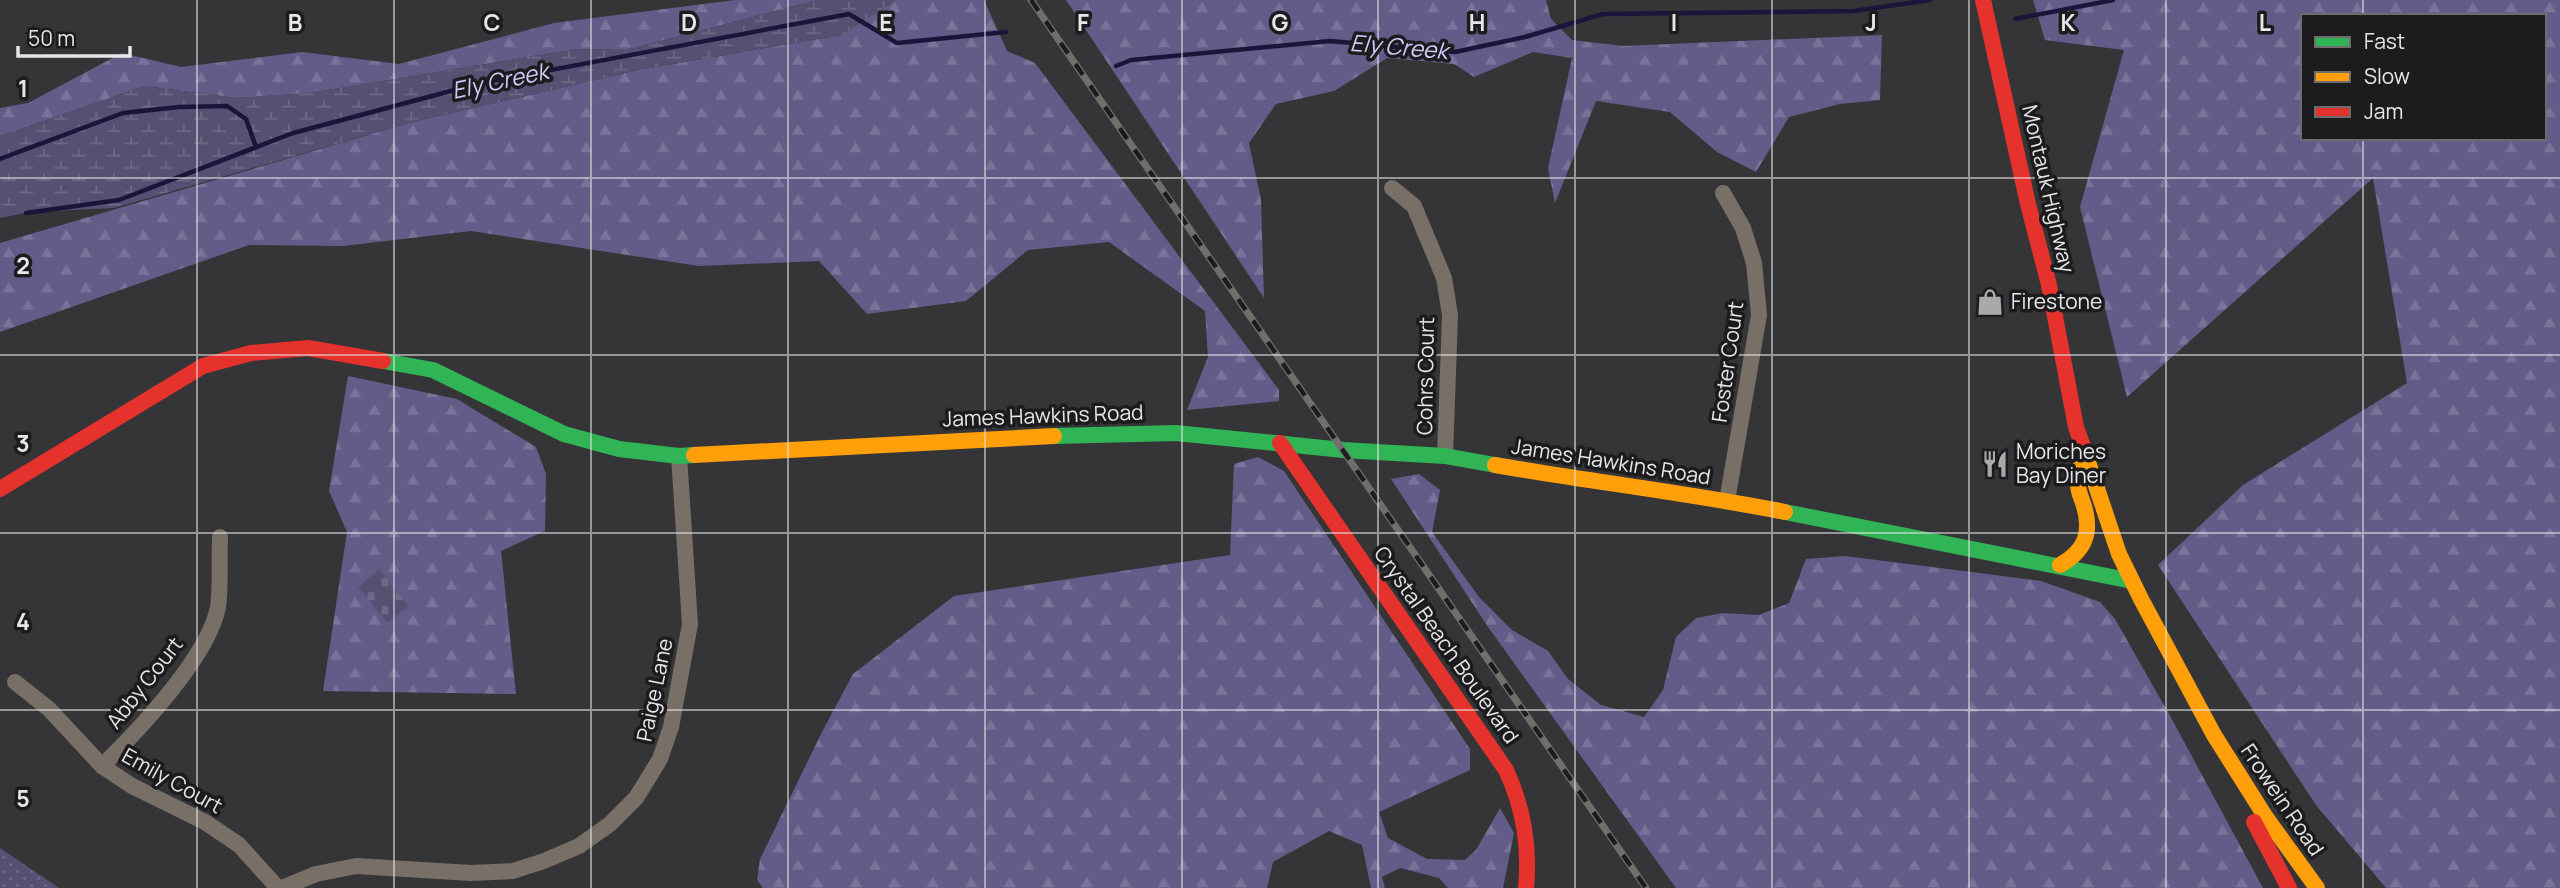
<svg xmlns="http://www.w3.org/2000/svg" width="2560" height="888" font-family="Manrope,sans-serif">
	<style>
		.green { fill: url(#green-dots) }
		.forest { fill: url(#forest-firs); fill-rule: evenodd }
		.wetland { fill: url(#wetland-marsh) }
		.cemetery { fill: url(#cemetery-stones) }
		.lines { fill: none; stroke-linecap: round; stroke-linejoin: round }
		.stream { stroke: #1d143c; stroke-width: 4.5 }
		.street { stroke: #787066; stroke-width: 16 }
		.fast { stroke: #30b455; stroke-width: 16 }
		.slow { stroke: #ff9f0a; stroke-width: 16 }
		.jam { stroke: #e5322d; stroke-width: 16 }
		.rail-casing { stroke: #726f6a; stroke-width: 7 }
		.rail { stroke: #1c1c1e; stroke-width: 4.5; stroke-dasharray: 13; stroke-linecap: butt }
		.grid { fill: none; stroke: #e7e7ea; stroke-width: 2; stroke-opacity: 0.55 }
		.labels { text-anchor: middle; stroke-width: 7; stroke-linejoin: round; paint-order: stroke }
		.street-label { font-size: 21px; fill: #e7e7ea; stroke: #1c1c1e }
		.poi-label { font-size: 21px; fill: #e7e7ea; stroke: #1c1c1e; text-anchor: start }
		.water-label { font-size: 23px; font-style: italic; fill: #cecaf9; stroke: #1c1c1e }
		.grid-label { font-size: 23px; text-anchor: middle; font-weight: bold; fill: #e7e7ea; stroke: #1c1c1e; stroke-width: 7; stroke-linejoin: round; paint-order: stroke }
	</style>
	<defs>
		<pattern id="green-dots" width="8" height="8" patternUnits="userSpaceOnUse" patternTransform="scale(1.75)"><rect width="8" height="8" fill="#545172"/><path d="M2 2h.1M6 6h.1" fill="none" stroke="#6d6a86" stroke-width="1.8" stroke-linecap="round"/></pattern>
		<pattern id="forest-firs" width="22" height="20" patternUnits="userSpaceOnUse" patternTransform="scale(1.75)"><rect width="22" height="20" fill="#625c88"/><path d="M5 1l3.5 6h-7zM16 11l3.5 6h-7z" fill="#787399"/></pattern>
		<pattern id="wetland-marsh" width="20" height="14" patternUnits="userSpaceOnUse" patternTransform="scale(1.75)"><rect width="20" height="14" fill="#545172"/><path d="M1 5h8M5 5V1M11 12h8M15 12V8" fill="none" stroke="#6d6a86"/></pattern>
		<pattern id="cemetery-stones" width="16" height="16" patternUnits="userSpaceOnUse" patternTransform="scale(1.75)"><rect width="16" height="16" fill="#545172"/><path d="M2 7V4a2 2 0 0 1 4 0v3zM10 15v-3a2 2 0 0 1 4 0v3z" fill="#6d6a86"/></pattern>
	</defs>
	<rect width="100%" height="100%" fill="#353538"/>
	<path class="green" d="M0 848 59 888H0Z"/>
	<path class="forest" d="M735 0H818L626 50 577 49 310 93 236 98 145 86 0 136V108L28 103 122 53 181 67 302 52 399 64 554 23Z
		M896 0H984L1007 51 1035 63 1279 390V401L1187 410 1208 357 1205 311 1109 242 1028 250 966 301 867 314 819 261 699 266 471 231 343 246 249 245 0 332V243L409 123 638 70 841 35Z
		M1066 0H1546L1551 19 1572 40 1623 46 1882 35 1880 100 1840 104 1789 117 1756 172 1717 152 1670 112 1596 101 1555 203 1548 168 1572 58 1533 52 1474 77 1454 64 1387 58 1334 91 1276 104 1249 143 1261 200 1264 298Z
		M2033 0H2560V888H2386L2316 805 2158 565 2243 485 2407 383 2373 178 2127 397 2080 207 2124 50 2045 40ZM2303 16H2544V138H2303Z
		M348 376 457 399 536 447 546 474 545 531 501 551 516 694 323 691 347 532 329 491Z
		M1258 457 1284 471 1470 749V770L1379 812 1388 838 1427 859 1465 860 1476 850 1500 808 1514 833 1503 888H1448L1439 878 1400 868 1382 877 1385 888H1371L1362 845 1329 831 1273 862 1267 888H763L757 880 760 859 822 732 853 674 954 596 1230 555 1234 464Z
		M1419 474 1440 490 1432 532 1479 597 1512 630 1548 651 1568 679 1601 705 1644 717 1663 690 1676 637 1696 618 1723 613 1759 615 1789 603 1806 559 1845 556 2041 581 2100 602 2115 619 2169 714 2263 888H1676L1488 627 1391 479Z"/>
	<path class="wetland" d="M818 0H896L841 35 638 70 409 123 114 208 30 212 0 218V136L145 86 236 98 310 93 577 49 626 50Z"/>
	<path class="cemetery" d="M379 569 408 606 388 623 358 587Z"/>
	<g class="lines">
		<path class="stream" d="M2015 19 2113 0
			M1116 66 1131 60 1330 41 1455 52 1525 37 1603 14 1853 11 1930 0
			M0 159 123 113 179 107 227 106 246 119 256 147
			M26 213 119 200 293 133 481 83 849 14 897 43 1006 32"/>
		<path class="street" d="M1392 188 1414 206 1444 278 1450 315 1445 456
			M1723 193 1743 228 1754 263 1759 315 1727 501
			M15 682 49 709 102 766 132 786 205 822 239 845 278 888
			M102 766C138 731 209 656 218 607 221 585 219 560 220 537
			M282 888 316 874 356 866 471 873 513 871 544 861 579 846 610 824 636 798 660 759 671 727 690 624 679 456"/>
		<path class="fast" d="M383 361 433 370 564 434 619 449 679 456 694 455
			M1054 436 1176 433 1343 450 1445 456 1495 465
			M1785 512 2132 581"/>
		<path class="slow" d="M2082 444 2119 554 2141 599 2214 735 2265 816 2317 888
			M694 455 1054 436
			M1495 465C1592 482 1689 493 1785 512
			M2060 565C2085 551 2092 533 2084 506 2082 499 2078 492 2078 485 2078 474 2082 463 2084 452"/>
		<path class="jam" d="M1983 0 2028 204 2049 285 2076 427 2082 444
			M1280 443 1506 770C1524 809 1530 846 1526 888
			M0 489 203 366 251 353 308 348 383 361
			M2254 822 2289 888"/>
		<defs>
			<path id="rail" d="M1031 0 1646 888"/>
		</defs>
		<use href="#rail" class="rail-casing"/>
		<use href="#rail" class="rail"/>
	</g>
	<path class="grid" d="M197 0V888M394 0V888M591 0V888M788 0V888M985 0V888M1182 0V888M1378 0V888M1575 0V888M1772 0V888M1969 0V888M2166 0V888M2363 0V16M2363 138V888M0 178H2560M0 355H2560M0 533H2560M0 710H2560"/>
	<defs>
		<symbol id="shop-bare" viewBox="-9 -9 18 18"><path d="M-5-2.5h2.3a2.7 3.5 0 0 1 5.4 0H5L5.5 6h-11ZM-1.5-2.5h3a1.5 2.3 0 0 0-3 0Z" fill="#a9a9ac" stroke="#1c1c1e" stroke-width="2.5" paint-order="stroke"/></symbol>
		<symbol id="restaurant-bare" viewBox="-9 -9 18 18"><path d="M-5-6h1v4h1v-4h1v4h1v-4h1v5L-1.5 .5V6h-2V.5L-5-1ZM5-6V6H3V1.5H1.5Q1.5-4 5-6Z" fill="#a9a9ac" stroke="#1c1c1e" stroke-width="2.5" paint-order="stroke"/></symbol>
	</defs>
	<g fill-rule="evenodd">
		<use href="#shop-bare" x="1971" y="283" width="38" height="38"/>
		<use href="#restaurant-bare" x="1976" y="445" width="38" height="38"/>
	</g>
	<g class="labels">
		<g class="street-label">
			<text transform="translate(2048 189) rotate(77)" y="7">Montauk Highway</text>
			<text transform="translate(1728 362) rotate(-82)" y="7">Foster Court</text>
			<text transform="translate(1426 376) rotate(-89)" y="7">Cohrs Court</text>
			<text transform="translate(1043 416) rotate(-2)" y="7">James Hawkins Road</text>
			<text transform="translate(1611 462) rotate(9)" y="7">James Hawkins Road</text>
			<text transform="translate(1446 645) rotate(55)" y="7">Crystal Beach Boulevard</text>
			<text transform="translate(145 683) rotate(-52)" y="7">Abby Court</text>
			<text transform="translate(655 690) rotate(-78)" y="7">Paige Lane</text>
			<text transform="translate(172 781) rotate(29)" y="7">Emily Court</text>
			<text transform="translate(2282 800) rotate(56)" y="7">Frowein Road</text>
		</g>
		<g class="poi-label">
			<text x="2011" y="309">Firestone</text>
			<text x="2016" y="459">Moriches<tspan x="2016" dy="24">Bay Diner</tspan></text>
		</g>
		<g class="water-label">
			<text transform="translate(1399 47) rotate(5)" y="8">Ely Creek</text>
			<text transform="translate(500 81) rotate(-12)" y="8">Ely Creek</text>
		</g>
	</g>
	<g class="grid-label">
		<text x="295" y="31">B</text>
		<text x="492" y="31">C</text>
		<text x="689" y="31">D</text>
		<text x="886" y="31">E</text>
		<text x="1083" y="31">F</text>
		<text x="1280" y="31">G</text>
		<text x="1477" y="31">H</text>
		<text x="1674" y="31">I</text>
		<text x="1871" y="31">J</text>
		<text x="2068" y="31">K</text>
		<text x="2265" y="31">L</text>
		<text x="23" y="97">1</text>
		<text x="23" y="274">2</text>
		<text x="23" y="452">3</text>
		<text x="23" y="630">4</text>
		<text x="23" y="807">5</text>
	</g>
	<rect x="2301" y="14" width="245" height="126" fill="#1c1c1e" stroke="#6d6d70" stroke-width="2"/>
	<rect x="2315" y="37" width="35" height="10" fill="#30b455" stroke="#6d6d70" stroke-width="2"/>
	<text x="2364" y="49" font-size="21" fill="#e7e7ea">Fast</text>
	<rect x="2315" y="72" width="35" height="10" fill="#ff9f0a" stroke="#6d6d70" stroke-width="2"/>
	<text x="2364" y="84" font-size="21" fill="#e7e7ea">Slow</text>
	<rect x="2315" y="107" width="35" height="10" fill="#e5322d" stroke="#6d6d70" stroke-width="2"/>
	<text x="2364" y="119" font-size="21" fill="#e7e7ea">Jam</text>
	<path d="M18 46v10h112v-10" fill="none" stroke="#e7e7ea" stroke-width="3.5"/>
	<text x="28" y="46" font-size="21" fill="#e7e7ea" stroke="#1c1c1e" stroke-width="5" paint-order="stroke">50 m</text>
</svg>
